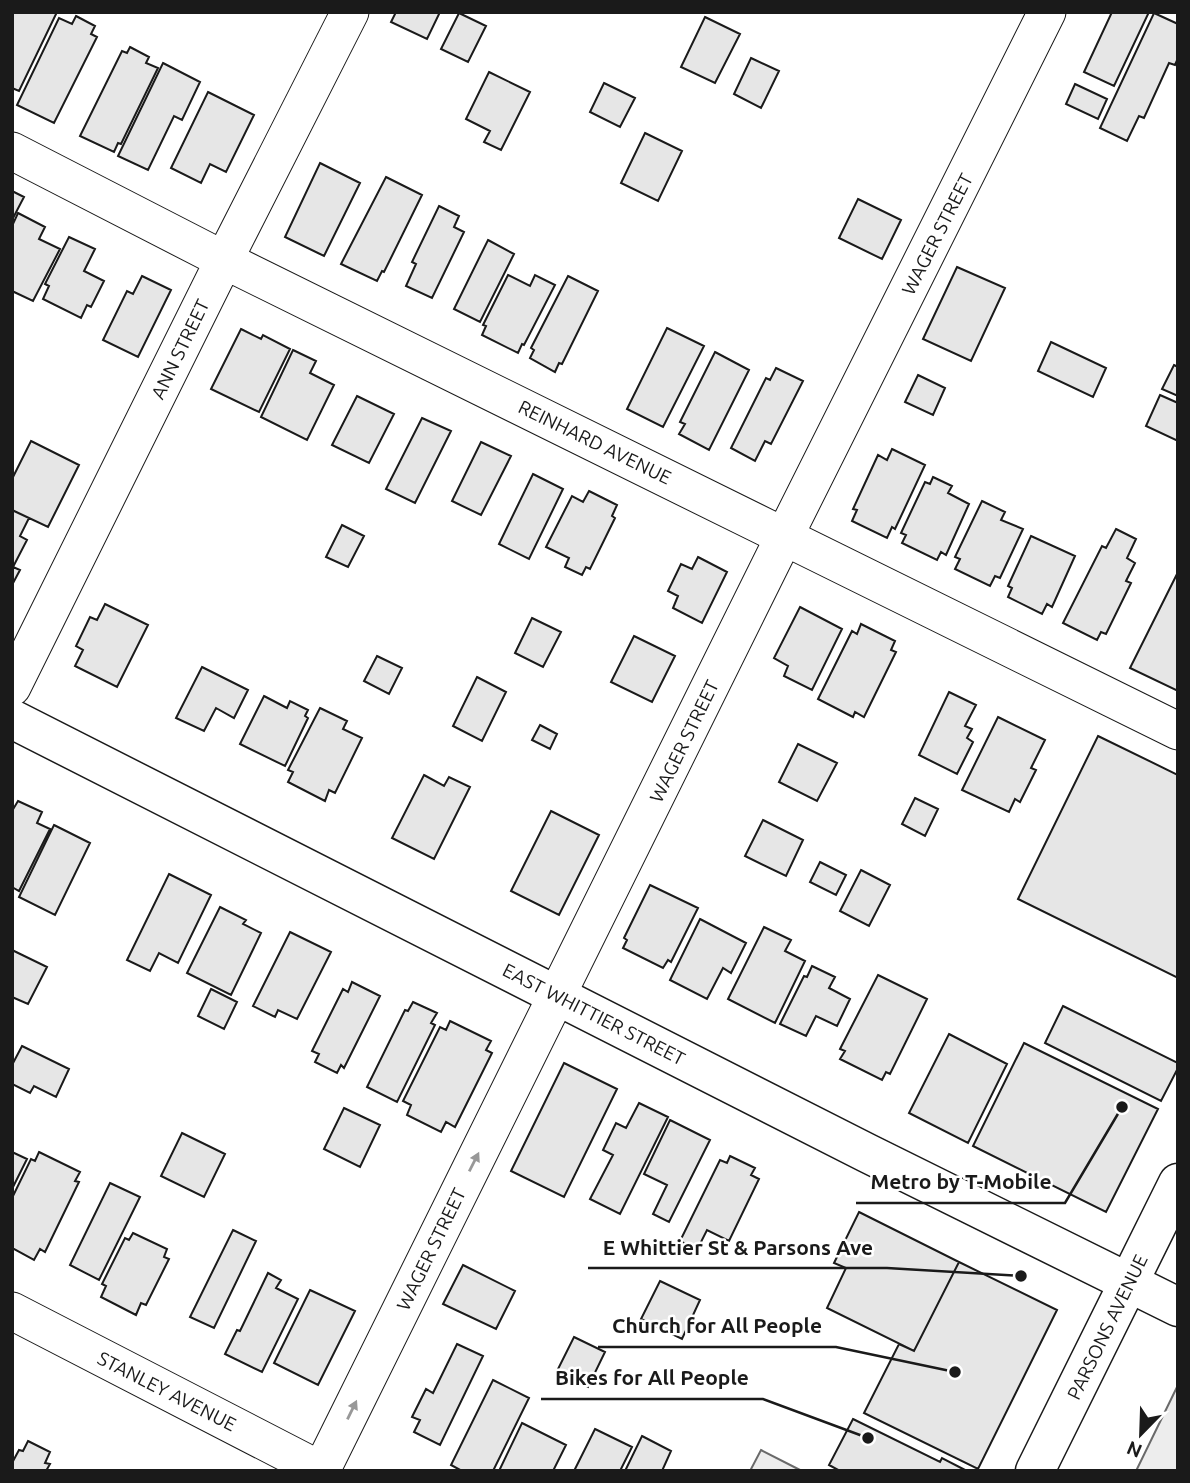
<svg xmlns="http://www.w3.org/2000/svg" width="1190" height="1483" font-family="Ubuntu,sans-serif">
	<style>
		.parking { fill: #ededed; stroke: #6a6a6a; stroke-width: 2 }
		.building { fill: #e6e6e6; stroke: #1a1a1a; stroke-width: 2 }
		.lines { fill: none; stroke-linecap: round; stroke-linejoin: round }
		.minor-casing { stroke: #1a1a1a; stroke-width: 39 }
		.tertiary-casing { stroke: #1a1a1a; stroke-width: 41 }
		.primary-casing { stroke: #1a1a1a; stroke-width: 41 }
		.minor { stroke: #fff; stroke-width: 37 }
		.tertiary { stroke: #fff; stroke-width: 38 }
		.primary { stroke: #fff; stroke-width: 38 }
		.oneway { fill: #989898 }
		.labels { text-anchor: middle; stroke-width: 5; stroke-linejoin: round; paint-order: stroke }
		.street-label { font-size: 19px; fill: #1a1a1a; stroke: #fff }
		.leader { fill: none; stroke: #1a1a1a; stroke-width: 2.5 }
		.callout-dot { fill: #1a1a1a; stroke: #fff; stroke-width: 2.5 }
		.callout-label { font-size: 21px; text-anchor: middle; font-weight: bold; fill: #1a1a1a; stroke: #fff; stroke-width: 5; stroke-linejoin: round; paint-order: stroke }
	</style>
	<rect width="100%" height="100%" fill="#fff"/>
	<path class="parking" d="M1178 1385V1471H1136Z
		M761 1450 802 1471H750Z"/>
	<path class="building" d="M13 12H57L19 91 12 88Z
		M396 12H440L427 39 391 22Z
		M1112 12H1149L1114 86 1084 72Z
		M459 13 486 26 468 62 441 49Z
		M1154 13 1178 24V58L1175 65 1169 63 1144 118 1139 116 1127 141 1100 128Z
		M76 16 95 26 91 34 97 37 54 123 17 105 59 18 72 24Z
		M705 17 740 34 715 83 681 67Z
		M130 47 149 57 146 63 158 68 121 144 118 143 114 152 80 136 122 51 127 53Z
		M751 58 779 71 761 108 734 94Z
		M163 63 200 82 182 120 174 116 148 170 118 156Z
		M489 72 530 92 501 150 484 142 490 131 466 119Z
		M604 83 635 98 620 127 590 112Z
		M1075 84 1107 99 1098 119 1066 104Z
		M208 92 254 115 226 172 210 164 201 183 171 168Z
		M645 133 682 151 658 201 621 183Z
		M320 163 360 183 324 256 285 237Z
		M386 177 422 195 384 272 382 271 377 281 341 264Z
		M12 191 24 197 12 220Z
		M858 199 901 220 882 259 839 238Z
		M439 206 459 216 454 227 464 232 432 298 406 286 416 264 412 262Z
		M18 213 45 227 39 239 60 249 33 301 12 291V226Z
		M69 237 95 249 84 271 104 281 91 307 87 305 81 318 43 299 49 286 45 284Z
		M488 240 514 254 480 322 454 309Z
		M957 267 1005 288 971 361 923 339Z
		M508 275 530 286 535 275 555 285 524 345 522 344 518 353 482 335 486 326 483 325Z
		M142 276 171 290 138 357 103 340 127 291 133 294Z
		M568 276 598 291 562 364 559 363 555 372 530 358 534 350 531 348Z
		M667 328 704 346 663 427 627 409Z
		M241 329 261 339 263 335 290 349 259 412 211 389Z
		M1051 342 1106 368 1093 397 1038 371Z
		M293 350 316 361 310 373 334 385 307 440 261 417Z
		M715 352 749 370 709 450 679 434 685 424 680 422Z
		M1174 365 1178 367V396L1162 389Z
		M776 368 803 381 771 444 765 441 755 461 731 448 766 378 770 380Z
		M918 375 945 388 933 415 905 402Z
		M1160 395 1178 403V441L1146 426Z
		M357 396 394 414 369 463 332 445Z
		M422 418 451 431 415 503 386 489Z
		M31 441 79 465 48 527 12 510V479Z
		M481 442 511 456 481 515 452 501Z
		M892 449 925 465 895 529 892 527 887 538 852 521 857 510 853 509 878 455 887 460Z
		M533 474 563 489 529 559 499 544Z
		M933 477 952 486 948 493 969 504 946 555 941 552 937 560 902 543 906 535 901 533 925 482 930 484Z
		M589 491 617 505 612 516 615 518 590 569 586 567 582 575 565 567 569 558 546 547 572 496 583 502Z
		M982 501 1005 512 1001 520 1023 529 1000 578 995 576 990 586 955 569 960 559 955 557Z
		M12 510 29 518 20 536 27 540 13 567 20 570 12 585Z
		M342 525 364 536 348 567 326 557Z
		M1116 529 1136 539 1127 558 1135 563 1126 581 1131 583 1106 634 1101 632 1097 640 1063 623 1102 546 1106 548Z
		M1031 536 1075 556 1052 607 1047 604 1042 614 1008 597 1012 588 1008 586Z
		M698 557 727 572 702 623 673 608 678 596 668 591 681 564 692 569Z
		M1178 572V691L1130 668Z
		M105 604 148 625 117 687 75 666 83 650 76 646 90 617 97 620Z
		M800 607 842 629 812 690 784 676 788 666 774 658Z
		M532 618 561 632 543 667 515 653Z
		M861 624 895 641 891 650 896 652 864 717 855 712 853 717 818 699 852 631 857 634Z
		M634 636 675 656 652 702 611 682Z
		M377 656 402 668 389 694 364 681Z
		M202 667 248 690 234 718 216 708 204 731 176 718Z
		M477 677 506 692 482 741 453 726Z
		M949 692 976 705 965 726 972 729 967 738 973 742 957 774 919 755Z
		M264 696 287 708 290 701 308 710 305 716 308 718 285 766 240 744Z
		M320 708 347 721 343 729 362 738 335 793 329 790 325 801 288 782 293 772 288 770Z
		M998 717 1045 740 1031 768 1036 770 1020 802 1015 799 1009 812 962 790Z
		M540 725 557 734 550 749 532 740Z
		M1098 736 1178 775V978L1018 899Z
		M798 744 837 763 817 801 779 782Z
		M424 775 444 786 449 777 470 787 434 859 392 838Z
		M915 798 938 809 925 836 902 824Z
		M18 801 42 812 37 823 50 829 19 891 12 887V811Z
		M551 811 599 835 559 915 511 891Z
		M763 820 803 840 786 876 745 856Z
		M54 825 90 843 55 915 19 897Z
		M820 862 846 875 836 895 810 882Z
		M861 870 890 885 869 926 840 911Z
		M169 874 211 895 178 963 159 953 150 971 127 960Z
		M650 885 698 908 671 962 668 960 663 968 623 948 627 940 624 938Z
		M220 907 246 920 243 924 261 933 231 995 187 973Z
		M700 919 746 943 731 973 723 968 707 999 670 980Z
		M764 927 791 940 785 951 805 961 775 1023 728 999Z
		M290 932 331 952 297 1019 278 1010 275 1017 253 1006Z
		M12 950 47 967 28 1004 12 997Z
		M812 966 835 977 829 988 850 999 837 1026 816 1016 806 1036 780 1024 804 976 807 977Z
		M878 975 927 999 890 1074 886 1072 882 1080 840 1059 845 1051 840 1049Z
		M352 982 380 996 344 1068 341 1065 337 1073 315 1062 319 1054 312 1051 343 989 348 992Z
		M211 989 237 1002 224 1029 198 1016Z
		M413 1002 437 1013 431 1023 435 1025 397 1102 367 1087 405 1010 408 1011Z
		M1063 1006 1178 1063V1068L1161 1101 1045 1043Z
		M450 1021 491 1041 486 1050 492 1053 455 1127 446 1122 441 1132 407 1115 411 1105 403 1101 440 1027 446 1030Z
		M949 1034 1007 1064 968 1143 909 1113Z
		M1024 1043 1158 1109 1106 1212 973 1146Z
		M22 1046 69 1069 56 1097 34 1086 30 1093 12 1084V1065Z
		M564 1063 617 1089 564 1197 511 1171Z
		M639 1103 668 1117 620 1214 590 1199 613 1155 603 1150 616 1123 626 1128Z
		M344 1108 380 1125 360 1167 324 1149Z
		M670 1120 710 1140 669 1222 653 1214 667 1185 644 1174Z
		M182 1133 225 1154 204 1197 161 1176Z
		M12 1152 27 1159 12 1189Z
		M39 1152 80 1172 75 1181 79 1182 45 1252 40 1249 34 1260 12 1248V1198L31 1159 35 1161Z
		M730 1156 755 1168 751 1175 759 1179 729 1241 707 1230 697 1250 680 1241 720 1160 727 1163Z
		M110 1183 140 1197 99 1280 70 1265Z
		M859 1212 959 1262 914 1351 827 1308 846 1268 834 1263Z
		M233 1230 256 1241 214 1328 190 1317Z
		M133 1233 167 1249 164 1257 169 1259 146 1305 141 1303 136 1315 101 1297 106 1286 102 1284 125 1238 129 1240Z
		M959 1262 1057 1310 978 1469 864 1413 899 1344 914 1351Z
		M463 1265 515 1291 496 1329 443 1304Z
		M268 1273 281 1280 276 1288 298 1299 262 1372 225 1354 237 1330 240 1331Z
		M660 1281 700 1300 682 1339 641 1319Z
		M310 1290 355 1311 318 1385 274 1363Z
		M574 1337 605 1352 588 1387 557 1371Z
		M457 1344 483 1356 440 1445 414 1432 420 1420 412 1417 426 1389 433 1393Z
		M493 1380 529 1398 493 1471H462L451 1465Z
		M853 1419 940 1462 942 1458 967 1471H840L829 1465Z
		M522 1423 566 1445 553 1471H499Z
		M595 1429 632 1447 620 1471H574Z
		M642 1436 671 1451 662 1471H625Z
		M28 1441 50 1452 45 1463 50 1464 46 1471H12V1463L19 1450 23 1451Z"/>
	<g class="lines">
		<defs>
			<path id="minor" d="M12 151 224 260 1178 731
				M12 687 224 260 350 12
				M12 1311 322 1471
				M321 1471 785 535 1047 12"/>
			<path id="tertiary" d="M12 719 867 1153 1178 1307"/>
			<path id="primary" d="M1035 1471 1178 1183"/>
		</defs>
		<use href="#minor" class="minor-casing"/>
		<use href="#tertiary" class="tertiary-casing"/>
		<use href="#primary" class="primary-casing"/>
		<use href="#minor" class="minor"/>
		<use href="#tertiary" class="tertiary"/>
		<use href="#primary" class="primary"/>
	</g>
	<defs><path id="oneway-solid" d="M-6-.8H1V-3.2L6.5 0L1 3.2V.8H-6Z" transform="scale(1.75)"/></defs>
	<g class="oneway">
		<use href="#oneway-solid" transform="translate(474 1162) rotate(-63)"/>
		<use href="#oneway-solid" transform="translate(352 1410) rotate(-64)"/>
	</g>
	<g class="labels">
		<g class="street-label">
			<text transform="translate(937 234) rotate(-63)" y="7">WAGER STREET</text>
			<text transform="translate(180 349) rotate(-64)" y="7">ANN STREET</text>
			<text transform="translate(595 442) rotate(26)" y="7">REINHARD AVENUE</text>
			<text transform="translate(684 741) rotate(-64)" y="7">WAGER STREET</text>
			<text transform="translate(594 1014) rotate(27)" y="7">EAST WHITTIER STREET</text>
			<text transform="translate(431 1249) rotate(-64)" y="7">WAGER STREET</text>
			<text transform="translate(1107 1327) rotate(-64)" y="7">PARSONS AVENUE</text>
			<text transform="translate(167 1391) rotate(27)" y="7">STANLEY AVENUE</text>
		</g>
	</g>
	<path class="leader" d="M1122 1107L1065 1203H856M1021 1276L887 1268H588M955 1372L836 1347H598M868 1438L763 1399H541"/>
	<g class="callout-dot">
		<circle cx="1122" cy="1107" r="7"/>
		<circle cx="1021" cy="1276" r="7"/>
		<circle cx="955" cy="1372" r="7"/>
		<circle cx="868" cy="1438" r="7"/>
	</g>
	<g class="callout-label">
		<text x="961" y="1189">Metro by T-Mobile</text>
		<text x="738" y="1255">E Whittier St &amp; Parsons Ave</text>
		<text x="717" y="1333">Church for All People</text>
		<text x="652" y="1385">Bikes for All People</text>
	</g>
	<rect width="1190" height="1483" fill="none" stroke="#1a1a1a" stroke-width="28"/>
	<g transform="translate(1141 1434) rotate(203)" stroke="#ffffff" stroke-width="5" paint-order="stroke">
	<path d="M0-5L12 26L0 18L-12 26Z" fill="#1a1a1a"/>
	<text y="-10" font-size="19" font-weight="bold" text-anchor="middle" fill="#1a1a1a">N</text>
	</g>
</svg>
